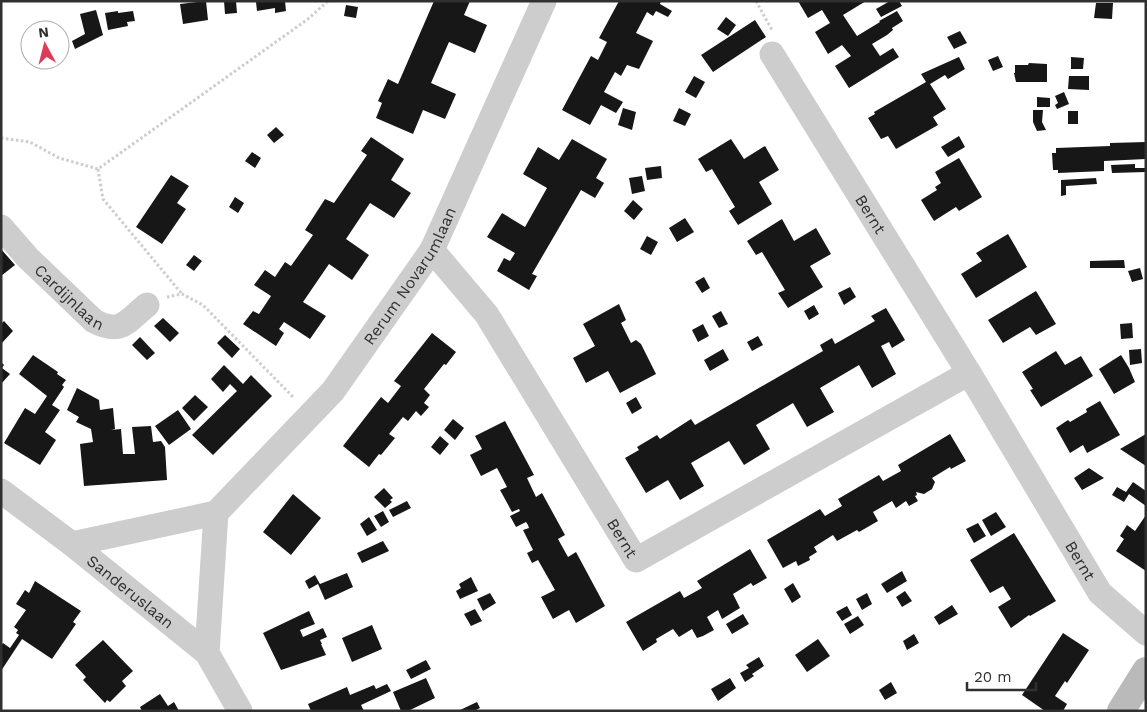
<svg xmlns="http://www.w3.org/2000/svg" width="1147" height="712" font-family="'Work Sans',sans-serif">
	<style>
		.building { fill: #171717 }
		.lines { fill: none; stroke-linecap: round; stroke-linejoin: round }
		.path { stroke: #cdcdcd; stroke-width: 3; stroke-dasharray: 2.5 2.5; stroke-linecap: butt }
		.street { stroke: #cdcdcd; stroke-width: 25 }
		.secondary { stroke: #bababa; stroke-width: 28 }
		.labels { text-anchor: middle; stroke-width: 5; stroke-linejoin: round; paint-order: stroke }
		.street-label { font-size: 16px; fill: #303030; stroke: #fff }
	</style>
	<rect width="100%" height="100%" fill="#fff"/>
	<path class="building" d="M206 1 208 20 183 24 180 4Z
		M224 1H236L237 13 225 14Z
		M261 1H285L286 11 275 13V8L257 11 256 2Z
		M434 1H470L464 15 487 25 475 53 449 42 431 83 456 94 445 119 423 110 413 134 376 118 382 103 378 101 388 79 398 84Z
		M619 1H661L660 4 672 11 668 17 656 11 653 16 647 12 636 33 653 41 639 69 627 65 621 76 615 72 604 92 623 102 616 113 601 105 590 125 562 110 591 56 598 60 607 42 599 38Z
		M798 1H866L843 15 857 36 880 22 879 21 897 11 903 21 892 28 893 30 887 35 872 44 880 56 893 48 899 57 849 88 835 66 851 56 842 45 828 54 815 32 830 23 822 10 808 18Z
		M890 1H899L902 6 881 17 876 9Z
		M1096 3H1113L1112 19 1094 18Z
		M346 5 358 7 356 18 344 16Z
		M96 10 103 35 75 49 72 41 85 34 80 14Z
		M118 11V13L133 11 135 21 127 22 128 26 108 30 105 13Z
		M726 17 736 25 728 36 717 29Z
		M755 20 766 37 713 72 701 55Z
		M960 31 967 43 954 49 947 37Z
		M998 56 1003 67 993 71 988 60Z
		M959 57 965 69 948 79 945 75 930 84 946 109 933 117 938 125 896 149 888 136 881 139 868 118 875 114 874 112 926 82 921 74Z
		M1071 57 1084 58 1083 69H1071Z
		M1029 63 1047 64V82H1016L1014 73H1015V65H1028Z
		M694 76 705 82 696 98 685 92Z
		M1069 76H1089V90L1068 89Z
		M1064 92 1069 104 1057 109 1055 105 1058 103 1055 96Z
		M1037 97 1050 98V107H1037Z
		M623 108 636 112 632 130 618 125Z
		M679 108 691 114 685 126 673 121Z
		M1033 110H1043L1042 122 1046 130 1037 131 1033 122Z
		M1068 111H1078V124H1068Z
		M276 127 284 135 274 143 267 135Z
		M959 136 965 147 948 157 941 147Z
		M371 137 404 159 391 180 411 193 394 218 370 203 346 239 369 255 352 280 329 264 303 302 326 316 310 339 284 322 279 329 284 333 276 346 243 324 253 311 259 314 271 296 254 285 265 270 275 277 285 262 291 266 313 235 305 230 325 199 334 203 367 155 361 151Z
		M572 139 607 159 596 178 604 183 595 198 581 190 532 274 537 276 529 290 497 271 504 258 510 261 515 253 487 237 502 213 525 227 547 188 523 174 538 147 559 160Z
		M731 139 744 159 765 146 779 170 759 182 772 204 738 225 729 211 735 207 712 169 706 172 698 159Z
		M1146 142V159L1104 161V171L1058 173V170H1053L1052 153H1056V148L1110 146V143Z
		M252 152 261 158 255 168 245 161Z
		M959 158 982 197 959 211 956 207 934 221 921 200 937 190 935 187 941 183 935 172Z
		M1135 164V168H1146V172L1112 173 1111 165Z
		M661 166 662 178 647 180 645 168Z
		M171 175 189 186 177 203 186 209 162 244 136 227Z
		M642 176 645 191 632 194 629 178Z
		M1096 178 1097 184 1066 186V195L1061 196V180Z
		M235 197 244 203 238 213 229 207Z
		M633 200 643 209 634 220 624 211Z
		M685 218 694 232 677 242 669 228Z
		M782 219 794 241 816 228 831 254 810 266 823 287 788 308 778 293 785 290 762 252 756 255 747 241Z
		M1008 234 1027 267 976 298 961 274 982 261 976 253Z
		M647 236 658 242 651 255 640 249Z
		M1 249 15 265 1 276Z
		M194 255 202 261 194 271 186 265Z
		M1124 260 1125 268H1090V261Z
		M1140 268 1143 279 1132 282 1128 271Z
		M704 277 710 288 702 293 695 282Z
		M850 287 856 297 844 305 838 293Z
		M1036 291 1056 324 1036 335 1030 327 1003 343 988 320Z
		M619 304 626 320 621 323 631 343 636 340 641 344 656 374 620 393 608 371 586 383 573 358 595 346 583 324Z
		M814 305 819 314 809 320 804 311Z
		M886 308 905 340 892 348 889 342 881 346 896 374 872 388 859 365 820 388 834 412 807 427 793 403 756 425 770 449 744 465 729 441 691 463 704 486 680 500 668 480 646 493 625 458 639 450 637 447 657 435 660 439 691 419 695 425 823 351 820 345 832 338 835 344 875 321 871 316Z
		M721 311 728 324 719 328 712 316Z
		M163 318 179 333 170 342 154 326Z
		M4 321 13 331 1 344V324Z
		M1132 323 1133 338 1121 339 1120 324Z
		M703 324 709 336 698 342 692 330Z
		M432 333 456 352 446 365 444 364 424 389 430 395 424 403 429 407 421 416 416 411 408 421 403 417 389 434 395 438 381 455 379 454 369 467 343 446 381 397 388 403 401 386 394 381Z
		M225 335 240 349 232 358 217 343Z
		M758 336 763 345 752 351 747 342Z
		M140 337 155 353 147 360 132 345Z
		M723 349 729 360 710 371 704 360Z
		M1141 349 1142 363 1130 365 1129 350Z
		M1056 351 1065 365 1081 356 1093 376 1041 407 1030 390 1033 389 1022 372Z
		M33 355 58 372 57 374 66 380 62 385 64 387 52 405 60 410 45 432 56 440 40 465 4 443 25 408 35 414 47 396 19 374Z
		M1121 355 1129 368 1135 382 1114 394 1099 369Z
		M1 362 4 365 2 368 10 374 1 384Z
		M224 365 243 384 251 375 272 396 213 455 192 435 237 391 230 384 223 392 211 379Z
		M77 388 99 400 100 410 113 408 115 429 111 430 121 429 123 454H135L132 427 151 426 153 442 161 441 165 447 167 480 84 486 80 444 93 442 91 429 76 422 79 417 67 410Z
		M195 395 208 407 194 421 182 408Z
		M636 397 642 408 632 414 626 403Z
		M1100 401 1120 435 1087 453 1083 445 1070 453 1056 428 1068 420 1070 422 1087 412 1086 409Z
		M178 410 191 429 169 445 155 426Z
		M453 419 464 428 455 440 444 430Z
		M505 421 534 475 527 478 536 497 542 493 565 535 558 539 568 557 576 552 605 606 576 623 569 610 553 619 541 597 555 590 538 560 532 563 527 553 533 550 523 530 529 528 528 525 526 522 516 527 510 516 520 511 519 509 512 512 500 490 507 487 497 468 481 476 470 455 482 449 475 436Z
		M950 434 966 461 951 469 950 467 932 478 935 482 932 489 924 494 916 492 917 495 915 496 918 501 909 506 906 501 896 508 892 501 873 512 878 521 859 532 857 530 837 541 833 535 814 547 817 552 809 557 810 560 798 566 796 561 783 568 767 540 820 509 825 516 842 506 838 499 879 475 883 481 901 471 898 465Z
		M1146 434V466L1120 449Z
		M440 436 449 444 440 455 431 447Z
		M1089 468 1104 478 1082 490 1074 478Z
		M1133 482 1146 491V506L1129 494 1124 502 1112 495 1117 487 1126 492Z
		M384 488 393 498 390 500 392 502 385 508 374 497Z
		M293 494 321 518 291 555 263 532Z
		M407 501 411 508 393 517 389 510Z
		M383 511 389 522 381 527 374 516Z
		M996 512 1006 527 991 536 982 520Z
		M1146 515V571L1116 551 1124 539 1120 536 1127 525 1135 531Z
		M369 517 377 530 367 536 360 524Z
		M978 523 986 536 974 543 966 529Z
		M1014 533 1056 601 1030 616 1029 615 1011 628 998 607 1011 599 1003 586 990 593 970 560Z
		M383 541 389 551 362 563 357 553Z
		M750 549 767 578 753 586 751 583 733 594 740 608 722 619 718 610 707 617 714 630 703 636 697 638 692 629 679 637 673 629 656 639 657 642 643 651 626 622 680 591 684 598 702 588 697 581Z
		M902 571 907 581 887 593 881 584Z
		M347 573 353 587 325 600 318 584 309 589 305 581 315 575 320 584Z
		M471 577 478 591 460 599 456 591 461 588 459 584Z
		M35 581 81 611 73 622 76 624 52 659 22 639 1 671V646L3 643 10 648 19 635 16 633 18 630 14 627 26 610 16 604 25 590 29 593Z
		M793 583 801 597 792 603 784 589Z
		M905 591 912 601 902 607 896 597Z
		M490 593 496 603 483 611 477 599Z
		M867 593 872 604 862 610 856 599Z
		M952 605 958 614 939 625 934 617Z
		M847 606 852 615 842 621 836 612Z
		M475 609 482 621 471 626 464 614Z
		M309 611 315 624 300 630 303 637 323 628 327 637 320 640 322 644H321L326 655 281 670 263 633Z
		M743 614 749 624 732 634 726 624Z
		M858 616 864 625 850 634 844 624Z
		M372 625 382 649 352 662 342 638Z
		M1063 633 1089 650 1067 683 1065 681 1055 696 1067 704 1063 711H1045L1022 695Z
		M914 634 919 643 907 650 903 641Z
		M818 639 830 656 807 672 795 655Z
		M103 640 133 671 122 681 126 686 110 702 107 700 105 703 83 680 86 677 75 665Z
		M759 657 764 666 752 674 754 676 745 682 740 673 749 668 746 665Z
		M426 660 431 669 411 679 406 670Z
		M426 678 435 698 408 711H401L393 692Z
		M730 678 736 688 718 701 711 689Z
		M891 682 897 693 885 700 879 690Z
		M387 684 391 691 361 705 364 711H311L308 704 347 687 350 695 374 685 376 689Z
		M160 694 168 706 174 702 179 711H142L140 707Z
		M477 702 480 708 474 711H458Z"/>
	<g class="lines">
		<path class="path" d="M756 1 772 30
			M1 138 30 142 59 158 98 169 308 19 328 1
			M98 169 103 199 182 294
			M167 297 182 294 203 305 294 398"/>
		<g class="street">
			<path id="s1" d="M772 54 969 373"/>
			<path id="s2" d="M1 227 28 258 94 321C121 335 126 322 147 305"/>
			<path id="s3" d="M432 250 487 315 636 560 969 373 1100 593 1146 633"/>
			<path id="s4" d="M1 491 72 544 207 653 240 711"/>
			<path d="M72 544 216 513"/>
			<path id="s5" d="M207 653 216 513 333 391 432 250 544 1"/>
		</g>
		<path class="secondary" d="M1121 711 1146 671"/>
	</g>
	<g class="labels">
		<g class="street-label">
			<text dy="6" stroke="none"><textPath href="#s1" startOffset="188">Bernt</textPath></text>
			<text dy="6" stroke="none"><textPath href="#s5" startOffset="448">Rerum Novarumlaan</textPath></text>
			<text dy="6" stroke="none"><textPath href="#s2" startOffset="98">Cardijnlaan</textPath></text>
			<text dy="6" stroke="none"><textPath href="#s3" startOffset="346">Bernt</textPath></text>
			<text dy="6" stroke="none"><textPath href="#s3" startOffset="972">Bernt</textPath></text>
			<text dy="6" stroke="none"><textPath href="#s4" startOffset="164">Sanderuslaan</textPath></text>
		</g>
	</g>
	<rect width="1147" height="712" fill="none" stroke="#303030" stroke-width="5"/>
	<g transform="translate(45 45) rotate(353)"><circle r="24" fill="#ffffff" stroke="#acacac"/>
	<path d="M0-4L9 19L0 12L-9 19Z" fill="#db3d59"/>
	<text y="-8" font-size="14" font-weight="bold" text-anchor="middle" fill="#303030">N</text>
	</g>
	<path d="M967 682v8h69v-8" fill="none" stroke="#303030" stroke-width="2.5"/>
	<text x="974" y="682" font-size="15" fill="#303030" stroke="#ffffff" stroke-width="4" paint-order="stroke">20 m</text>
</svg>
